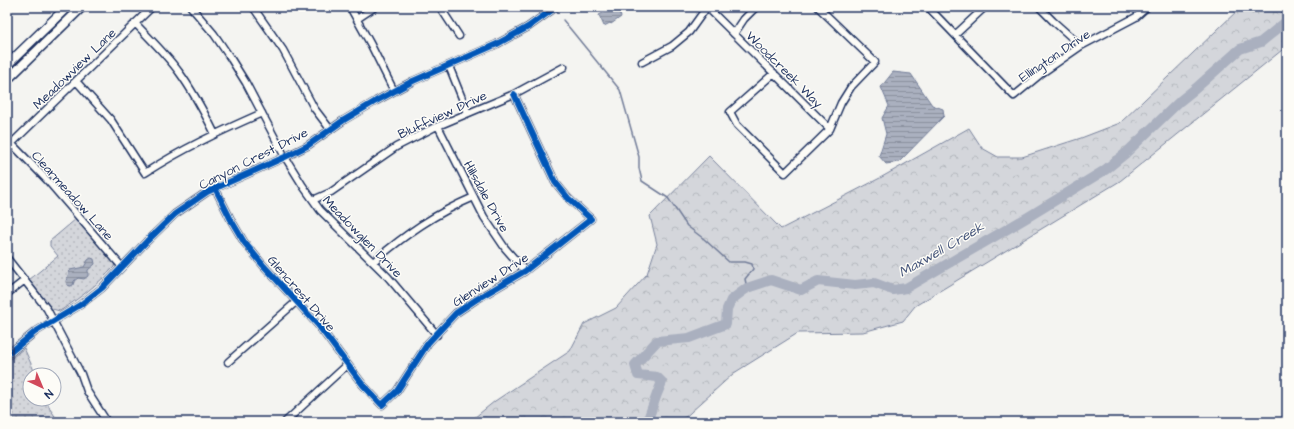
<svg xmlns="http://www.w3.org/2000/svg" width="1294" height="429" font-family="'Architects Daughter',sans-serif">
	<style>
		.grass { fill: url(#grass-dots); stroke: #78829c }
		.forest { fill: url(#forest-crowns); stroke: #78829c }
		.water { fill: url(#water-rules); stroke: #717c98 }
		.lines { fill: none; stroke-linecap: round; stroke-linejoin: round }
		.stream { stroke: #717c98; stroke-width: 1.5 }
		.river { stroke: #aab0bf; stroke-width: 10 }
		.minor-casing { stroke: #1b2f5e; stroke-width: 9 }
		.major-casing { stroke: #1b2f5e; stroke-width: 11 }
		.minor { stroke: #fdfcf7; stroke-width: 6 }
		.major { stroke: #fdfcf7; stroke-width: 8 }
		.cycleway-casing { stroke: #fdfcf7; stroke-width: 8 }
		.cycleway { stroke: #0057b8; stroke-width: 6 }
		.labels { text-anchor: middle; stroke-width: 3; stroke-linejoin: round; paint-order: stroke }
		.street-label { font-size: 13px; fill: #1b2f5e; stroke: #fdfcf7 }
		.water-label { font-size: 14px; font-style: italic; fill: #46567b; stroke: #fdfcf7 }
	</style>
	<defs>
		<pattern id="grass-dots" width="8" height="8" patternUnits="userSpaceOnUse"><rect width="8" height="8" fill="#d4d6db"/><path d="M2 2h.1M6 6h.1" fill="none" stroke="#b5b8be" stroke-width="1.8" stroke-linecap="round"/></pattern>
		<pattern id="forest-crowns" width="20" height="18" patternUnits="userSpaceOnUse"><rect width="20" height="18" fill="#d4d6db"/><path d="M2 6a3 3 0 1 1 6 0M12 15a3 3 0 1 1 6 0" fill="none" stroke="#b5b8be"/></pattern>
		<pattern id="water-rules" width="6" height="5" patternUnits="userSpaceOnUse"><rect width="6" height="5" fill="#aab0bf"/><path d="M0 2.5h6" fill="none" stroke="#8a909e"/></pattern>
	</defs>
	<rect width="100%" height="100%" fill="#f4f4f1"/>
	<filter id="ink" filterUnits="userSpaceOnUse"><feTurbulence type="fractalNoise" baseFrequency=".025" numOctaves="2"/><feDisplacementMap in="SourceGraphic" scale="8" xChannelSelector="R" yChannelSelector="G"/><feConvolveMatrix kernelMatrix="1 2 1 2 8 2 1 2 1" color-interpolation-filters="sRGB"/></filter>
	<g filter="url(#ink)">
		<path class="grass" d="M76 219 115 263 114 267C97 285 81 297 60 311L52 309 29 280 58 256 50 246V241Z
			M24 348 36 375H30V399H46L50 409 59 422H7V362Z"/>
		<path class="forest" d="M1241 7H1287V46L1120 181 915 306 903 321 863 332 798 333 734 373 680 422H469L495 401 570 351 584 324 616 308 647 274 657 244 650 216 709 156 781 229 880 178 969 128 982 148 998 157H1022L1081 138 1120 123Z"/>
		<path class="water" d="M610 7H617L621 17 611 24 610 23 604 26 599 15 605 12V11L612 8Z
			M893 72 911 74 932 105 943 109 944 116 899 162 886 164 879 156 886 134 882 118 889 106 881 87Z
			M91 258 94 259 95 264 88 270V276L84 279 78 278 74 281 73 285 71 286 67 285 66 281 70 270 84 267 88 260Z"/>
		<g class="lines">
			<path class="stream" d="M563 20 620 90 639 157V168L642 181 668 198 687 226 704 239 729 262H745L752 264 753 269 745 279 747 288"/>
			<path class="river" d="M647 422 657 394 662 382 657 377 638 375 635 365 657 341 689 338 726 324 727 309 731 300 747 288 771 280 801 290 818 281 855 285 874 283 893 290 906 288 1028 217 1105 170 1126 153 1180 101 1195 89 1240 49 1261 42 1287 21"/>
			<defs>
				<path id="minor" d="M191 7 214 34 231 59 246 83 285 157 303 186 320 210 388 277 437 335
					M253 7 283 50 314 108 330 129
					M350 7 371 45 394 91
					M440 7 459 36
					M707 7 830 129
					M928 7 1014 96 1042 73 1081 46 1136 17 1147 7
					M1039 7 1053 21 1081 46
					M357 19 375 7
					M135 23C150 39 166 54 179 72 193 91 204 112 215 134
					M734 34 744 19 756 7
					M955 35 985 7
					M642 62 672 46 689 32 707 7
					M449 66 468 113
					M774 73 730 112 737 125 785 173 830 129 841 103 851 87 875 62 818 7
					M76 81 111 120 145 173C182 149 221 131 262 113
					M438 126 484 217 505 248 525 271
					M7 139 47 180 122 267
					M11 144 152 7
					M215 188 231 220 244 242 263 265 318 325 363 385 382 405 397 391 428 343 456 313 477 299 525 271 591 219 568 198 555 182 514 94
					M313 200 331 192 396 147 433 128 514 94 564 67
					M7 258 47 309 81 374 87 391 107 422
					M373 262C406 234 434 214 474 197
					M7 294 25 280
					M7 355 35 332 80 305 102 288 147 241 175 214 207 192 285 157 307 146 344 120 376 101 413 81 497 44 528 27 556 7
					M228 362 297 301
					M285 422 347 365"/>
				<path id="major" d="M7 65 67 7
					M7 80 82 7"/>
			</defs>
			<use href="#minor" class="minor-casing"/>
			<use href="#major" class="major-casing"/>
			<use href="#minor" class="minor"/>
			<use href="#major" class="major"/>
			<defs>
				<path id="cycleway" d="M215 188 231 220 244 242 263 265 318 325 363 385 382 405 397 391 428 343 456 313 477 299 525 271 591 219 568 198 555 182 514 94
					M7 355 35 332 80 305 102 288 147 241 175 214 207 192 285 157 307 146 344 120 376 101 413 81 497 44 528 27 556 7"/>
			</defs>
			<use href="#cycleway" class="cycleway-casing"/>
			<use href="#cycleway" class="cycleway"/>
		</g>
	</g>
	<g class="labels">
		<g class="street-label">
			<text transform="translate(1054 55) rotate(-34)" y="5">Ellington Drive</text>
			<text transform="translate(74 68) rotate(-44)" y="5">Meadowview Lane</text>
			<text transform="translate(785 69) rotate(45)" y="5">Woodcreek Way</text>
			<text transform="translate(442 114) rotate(-25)" y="5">Bluffview Drive</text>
			<text transform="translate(253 158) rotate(-27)" y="5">Canyon Crest Drive</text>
			<text transform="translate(73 195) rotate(48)" y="5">Clearmeadow Lane</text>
			<text transform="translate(487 196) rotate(61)" y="5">Hillsdale Drive</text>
			<text transform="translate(363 236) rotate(46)" y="5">Meadowglen Drive</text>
			<text transform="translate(490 279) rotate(-33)" y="5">Glenview Drive</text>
			<text transform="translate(302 293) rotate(49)" y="5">Glencrest Drive</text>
		</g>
		<g class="water-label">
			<text transform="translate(941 249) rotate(-30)" y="5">Maxwell Creek</text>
		</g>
	</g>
	<rect width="1294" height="429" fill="none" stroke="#fdfcf7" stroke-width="24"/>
	<rect x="12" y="12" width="1270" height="405" fill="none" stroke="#1b2f5e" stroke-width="1.5" filter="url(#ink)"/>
	<g transform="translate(42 387) rotate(136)"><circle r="19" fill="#fdfcf7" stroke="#a3aaba"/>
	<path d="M0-3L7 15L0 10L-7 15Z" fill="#d1495b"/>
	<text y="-6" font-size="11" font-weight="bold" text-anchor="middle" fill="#1b2f5e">N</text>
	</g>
</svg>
